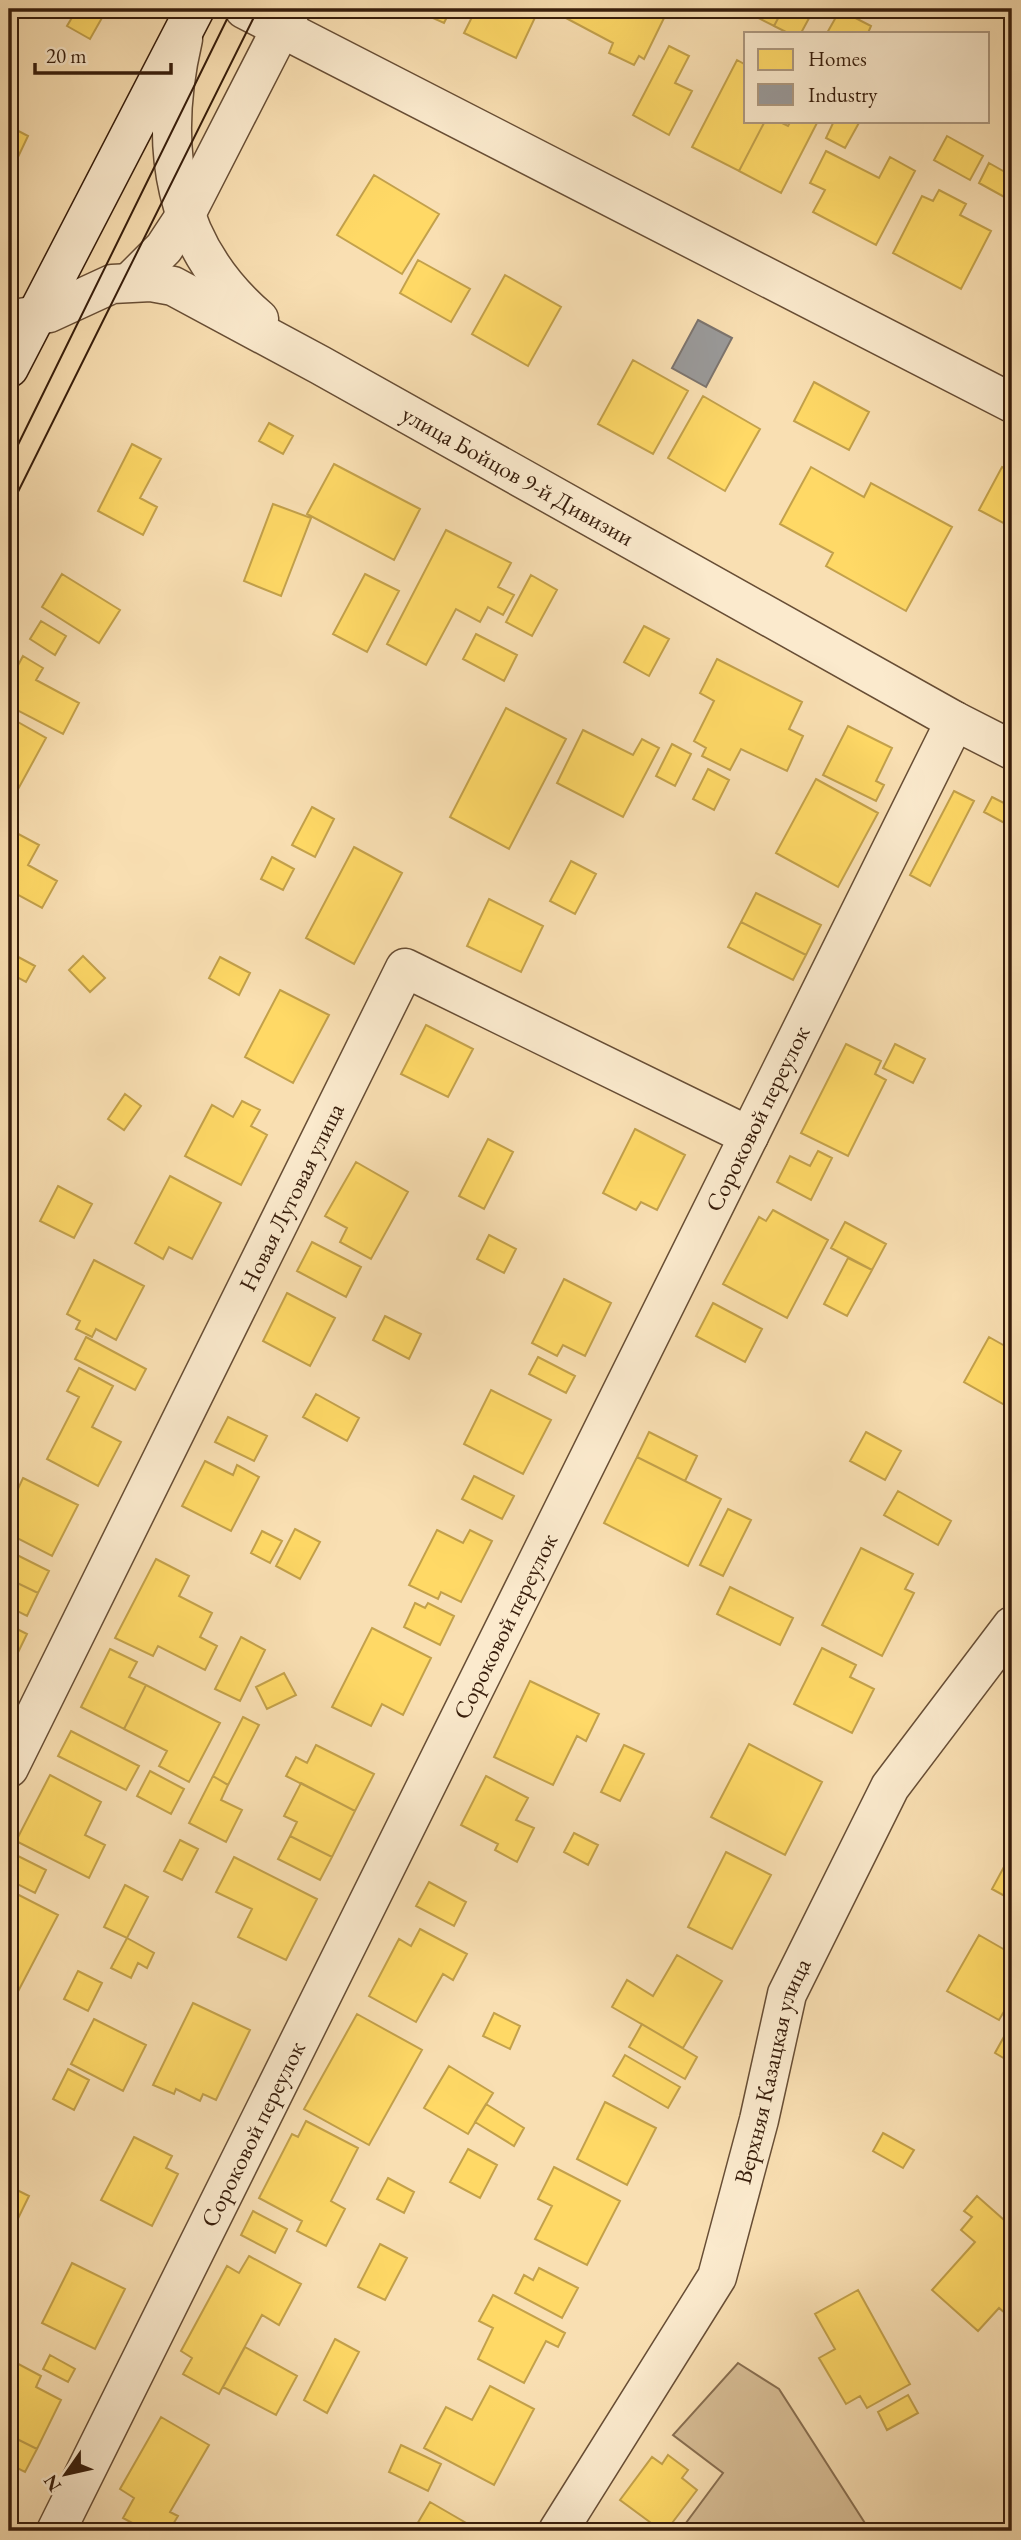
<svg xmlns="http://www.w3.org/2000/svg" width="1021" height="2540" font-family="'EB Garamond',serif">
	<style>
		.green { fill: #d8be96; stroke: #886e50; stroke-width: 2 }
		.homes { fill: #ffd966; stroke: #c3a14b; stroke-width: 2 }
		.industry { fill: #999; stroke: #7c746e; stroke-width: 2 }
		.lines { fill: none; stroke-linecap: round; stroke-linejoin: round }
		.minor-casing { stroke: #684e35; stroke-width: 41 }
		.tertiary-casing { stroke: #684e35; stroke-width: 41 }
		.secondary-casing { stroke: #371d0b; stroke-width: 41 }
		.minor { stroke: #fbeacd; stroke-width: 38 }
		.tertiary { stroke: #fbeacd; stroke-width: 38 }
		.secondary { stroke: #fbeacd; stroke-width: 38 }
		.tram { stroke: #371d0b; stroke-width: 2 }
		.labels { text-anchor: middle; stroke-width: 7; stroke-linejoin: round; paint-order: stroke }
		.street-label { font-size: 24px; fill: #371d0b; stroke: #fbeacd }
	</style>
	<rect width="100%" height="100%" fill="#f9dfb2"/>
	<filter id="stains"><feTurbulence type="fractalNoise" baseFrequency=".00286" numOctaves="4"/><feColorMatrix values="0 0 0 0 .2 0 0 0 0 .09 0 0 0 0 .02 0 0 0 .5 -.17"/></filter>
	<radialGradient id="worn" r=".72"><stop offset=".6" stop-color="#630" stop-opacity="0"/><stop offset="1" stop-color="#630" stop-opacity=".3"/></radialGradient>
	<path class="green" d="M738 2363 779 2389 870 2531H680L723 2473 673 2435Z"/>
	<path class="homes" d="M77 9H107L90 39 67 26Z
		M413 9H451L444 23Z
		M476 9H539L516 58 464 33Z
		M549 9H651L665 16 644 59 639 56 634 65 609 53 613 43Z
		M746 9H783L774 26 745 11Z
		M783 9H814L801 33H788L774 26Z
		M840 10 871 26 868 33H827Z
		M669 46 689 56 675 83 692 91 669 135 633 115Z
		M737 60 746 65V121H765L739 171 692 147Z
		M765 121H778L788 126 791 121H818L781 193 739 171Z
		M834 121H860L845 148 826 138Z
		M9 126 28 136 9 176Z
		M947 136 983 156 970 180 934 160Z
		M826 151 879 178 890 157 915 171 876 245 813 212 825 190 810 183Z
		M989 163 1012 176V191L1008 199 979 183Z
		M374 175 439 214 402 274 337 235Z
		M939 190 966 204 960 215 991 231 961 289 893 253 922 196 933 201Z
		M418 260 470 289 451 322 400 293Z
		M505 275 561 307 528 366 472 334Z
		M633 360 688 391 653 454 598 424Z
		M814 382 869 412 849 450 794 421Z
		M703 396 760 429 725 491 668 458Z
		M269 423 293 436 283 454 259 441Z
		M132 444 161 459 140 498 157 507 143 535 98 511Z
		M334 464 420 509 394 560 307 514Z
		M811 467 864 497 871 483 952 527 906 611 826 566 833 553 780 524Z
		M1002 467 1012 472V515L1007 525 979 510Z
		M273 504 311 518 281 596 244 581Z
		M446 530 511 563 498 587 514 595 503 615 488 607 480 622 456 609 426 665 387 644Z
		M62 574 120 610 99 643 42 607Z
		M365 574 399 591 367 652 333 634Z
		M531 575 557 590 532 636 506 622Z
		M41 621 66 636 55 655 30 639Z
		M644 626 669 639 649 676 624 662Z
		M476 634 517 655 504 681 463 659Z
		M23 656 43 668 36 680 79 703 63 734 9 706V682Z
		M717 659 802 702 789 729 803 736 787 771 741 749 730 770 702 756 706 748 694 741 714 701 700 693Z
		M506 708 566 739 509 849 450 817Z
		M9 717 46 738 16 793 9 789Z
		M848 726 892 748 876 781 884 785 876 801 823 775Z
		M583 730 633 755 642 739 659 748 623 817 557 783Z
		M672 744 691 754 675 786 656 776Z
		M708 769 729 780 714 810 693 799Z
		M816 779 878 813 838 887 776 853Z
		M954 791 974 801 930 886 910 875Z
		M992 797 1012 807V827L984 812Z
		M312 807 334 819 315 857 292 845Z
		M9 829 39 845 28 865 57 881 42 908 9 890Z
		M354 847 402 873 354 964 306 938Z
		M272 857 294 869 283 890 261 879Z
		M571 861 596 874 575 914 550 901Z
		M756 893 821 925 806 955 741 922Z
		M489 899 543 926 521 972 467 946Z
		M741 922 806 955 793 980 728 947Z
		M9 952 35 966 26 982 9 973Z
		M83 956 105 978 90 992 69 970Z
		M220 957 250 973 239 995 209 978Z
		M280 990 329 1015 293 1083 245 1057Z
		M426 1025 473 1049 448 1097 401 1074Z
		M846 1044 881 1061 875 1074 886 1080 848 1156 801 1133Z
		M895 1044 925 1059 913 1083 883 1068Z
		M125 1094 141 1106 124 1130 108 1119Z
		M242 1101 260 1110 251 1126 267 1135 241 1185 185 1156 212 1105 233 1117Z
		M635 1129 685 1155 657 1210 641 1202 636 1210 603 1193Z
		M488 1139 513 1152 484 1209 459 1196Z
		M818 1151 832 1158 811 1200 777 1182 790 1156 810 1166Z
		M356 1162 408 1192 371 1259 340 1242 347 1228 325 1216Z
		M170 1176 221 1203 192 1259 169 1247 163 1259 135 1243Z
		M58 1186 92 1204 74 1238 40 1221Z
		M773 1210 828 1240 787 1318 723 1284 759 1217 766 1221Z
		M845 1222 886 1244 872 1270 831 1248Z
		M489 1235 516 1249 504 1273 477 1259Z
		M312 1242 361 1267 346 1297 297 1271Z
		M848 1258 872 1270 847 1316 824 1304Z
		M94 1260 144 1286 116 1340 96 1329 92 1337 76 1329 80 1321 67 1314Z
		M564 1279 611 1303 585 1356 563 1345 557 1356 532 1343Z
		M287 1293 335 1318 310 1366 263 1341Z
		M713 1303 762 1329 745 1362 696 1336Z
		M385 1316 421 1334 409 1359 373 1340Z
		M86 1337 146 1369 135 1390 75 1359Z
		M989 1337 1012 1350V1409L964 1382Z
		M538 1357 575 1376 566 1393 529 1374Z
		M79 1368 113 1386 92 1427 121 1442 98 1486 47 1459 79 1397 67 1391Z
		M491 1390 551 1420 523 1474 464 1444Z
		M316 1394 359 1418 347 1441 303 1417Z
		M228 1417 267 1436 254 1461 215 1442Z
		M649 1432 697 1456 685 1481 637 1457Z
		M866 1432 901 1451 885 1480 850 1461Z
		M637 1457 721 1499 688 1566 604 1523Z
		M205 1461 233 1475 237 1465 259 1477 231 1531 182 1506Z
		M474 1476 514 1496 502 1519 462 1499Z
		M23 1478 78 1505 52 1556 9 1534V1508Z
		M898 1491 951 1521 938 1545 884 1515Z
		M728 1509 751 1520 723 1576 700 1565Z
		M295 1529 320 1542 300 1579 276 1566Z
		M437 1530 463 1543 470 1530 492 1541 461 1602 441 1592 438 1599 409 1585Z
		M262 1531 282 1541 270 1563 251 1553Z
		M861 1548 913 1574 905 1589 914 1593 882 1656 822 1625Z
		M9 1551 49 1571 38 1593 9 1579Z
		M156 1559 189 1576 179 1596 212 1613 200 1637 217 1646 205 1670 158 1646 153 1656 115 1638Z
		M9 1579 38 1593 27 1616 9 1607Z
		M730 1587 793 1618 780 1645 717 1614Z
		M415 1603 425 1608 428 1603 454 1616 440 1645 404 1627Z
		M9 1625 27 1634 9 1671Z
		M372 1628 431 1658 403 1715 382 1704 371 1726 332 1707Z
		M241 1637 265 1650 240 1701 215 1689Z
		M822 1648 856 1665 850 1677 874 1689 852 1733 794 1704Z
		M110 1649 137 1662 129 1677 146 1685 124 1729 81 1707Z
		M284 1673 296 1695 267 1709 256 1687Z
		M530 1681 599 1714 586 1741 577 1736 553 1785 494 1757Z
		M146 1685 220 1723 189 1782 159 1766 167 1751 124 1729Z
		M243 1717 259 1725 228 1785 213 1776Z
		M71 1731 139 1766 126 1790 58 1756Z
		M749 1744 822 1782 785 1855 711 1817Z
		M316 1745 374 1774 355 1811 286 1776 296 1757 307 1763Z
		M624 1745 644 1754 620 1801 601 1792Z
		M150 1771 184 1789 171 1814 137 1796Z
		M50 1775 101 1802 85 1835 105 1845 89 1878 16 1841Z
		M213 1776 228 1785 221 1800 242 1810 226 1842 189 1823Z
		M486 1776 528 1798 516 1820 534 1828 517 1862 495 1850 498 1844 461 1825Z
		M301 1783 355 1811 332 1857 290 1836 297 1822 284 1816Z
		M574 1833 598 1845 588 1865 564 1852Z
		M290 1836 332 1857 320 1880 278 1859Z
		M180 1840 198 1849 182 1880 164 1871Z
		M726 1852 771 1875 732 1949 688 1927Z
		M1012 1852V1900L992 1889Z
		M14 1854 46 1870 35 1893 9 1880V1864Z
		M234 1857 317 1899 286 1960 238 1937 252 1909 216 1892Z
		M429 1882 466 1902 454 1926 416 1906Z
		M125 1885 148 1897 127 1938 104 1927Z
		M9 1890 58 1915 11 2005 9 2004Z
		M420 1929 467 1954 453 1980 443 1974 416 2022 369 1996 399 1939 411 1946Z
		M979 1935 1012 1954V1998L999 2020 947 1991Z
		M127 1938 154 1953 147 1968 138 1963 131 1978 111 1968Z
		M677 1955 722 1981 683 2048 612 2007 627 1980 653 1996Z
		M78 1971 102 1983 88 2011 64 1999Z
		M193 2003 250 2030 216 2100 203 2094 200 2101 176 2089 174 2094 153 2085Z
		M494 2013 520 2026 510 2049 483 2036Z
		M357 2014 422 2050 369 2145 304 2109Z
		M94 2019 146 2045 123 2091 71 2064Z
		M642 2024 697 2057 685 2079 629 2047Z
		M1006 2033 1012 2036V2063L995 2053Z
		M625 2055 680 2087 668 2108 613 2076Z
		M449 2066 493 2093 468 2134 424 2108Z
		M68 2069 89 2080 74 2110 53 2099Z
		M605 2102 656 2128 627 2185 577 2159Z
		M486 2104 524 2128 514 2146 475 2122Z
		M306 2121 358 2148 331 2201 345 2209 326 2246 297 2231 302 2221 259 2198 292 2134 298 2137Z
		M883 2133 914 2150 903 2168 873 2151Z
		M134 2137 172 2156 166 2168 178 2174 152 2226 101 2200Z
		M468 2149 497 2165 480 2198 450 2182Z
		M554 2167 620 2201 587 2265 535 2239 552 2206 538 2199Z
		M388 2178 414 2192 404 2213 377 2199Z
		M9 2186 29 2196 9 2237Z
		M977 2196 1012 2227V2319L999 2308 978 2331 932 2290 975 2242 961 2230 972 2217 964 2211Z
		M253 2211 287 2229 275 2253 241 2235Z
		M380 2244 407 2258 385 2300 358 2287Z
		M249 2256 301 2284 279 2325 262 2315 219 2394 183 2374 192 2358 181 2351 227 2266 239 2273Z
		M72 2263 125 2289 95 2349 42 2323Z
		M539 2268 578 2288 562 2318 515 2293 524 2275 533 2280Z
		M858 2290 910 2384 867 2408 860 2396 846 2404 819 2358 835 2349 815 2314Z
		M493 2295 565 2333 558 2347 546 2341 524 2383 478 2359 493 2328 479 2321Z
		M335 2339 359 2352 327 2413 304 2400Z
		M245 2347 297 2376 276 2415 223 2387Z
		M50 2355 75 2369 68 2382 43 2369Z
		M9 2359 41 2376 36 2387 61 2400 37 2449 9 2435Z
		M490 2386 534 2409 494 2485 424 2448 446 2407 472 2420Z
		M908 2395 918 2413 887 2430 878 2412Z
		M161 2417 209 2445 170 2512 178 2516 169 2531H164L149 2523 145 2530 123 2518 134 2498 120 2489Z
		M9 2435 37 2449 25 2472 9 2464Z
		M401 2445 441 2464 428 2491 389 2472Z
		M668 2455 688 2470 682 2478 697 2490 666 2531H662L620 2500 652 2457 662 2464Z
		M430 2502 480 2531H413Z"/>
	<path class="industry" d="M698 320 732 338 706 387 672 368Z"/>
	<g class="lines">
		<defs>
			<g id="minor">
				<path id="s1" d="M9 1768 405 968 749 1136"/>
				<path id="s2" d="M56 2531 955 721"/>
			</g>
			<g id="tertiary">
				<path d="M244 9 1012 403"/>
				<path d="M183 39C158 146 172 245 259 319"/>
				<path d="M130 282 164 248 185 216 291 9"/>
				<path id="s3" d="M9 320 49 313 112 284 151 282 173 286 320 365 955 721 1012 750"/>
				<path id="s4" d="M558 2531 717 2277 759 2120 787 1994 890 1787 1012 1626"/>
			</g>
			<path id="secondary" d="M9 368 195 9"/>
		</defs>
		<use href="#minor" class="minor-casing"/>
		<use href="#tertiary" class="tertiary-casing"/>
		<use href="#secondary" class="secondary-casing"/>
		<use href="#minor" class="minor"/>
		<use href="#tertiary" class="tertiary"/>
		<use href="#secondary" class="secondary"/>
		<path class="tram" d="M9 463 232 9
			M9 510 258 9"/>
	</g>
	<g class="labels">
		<g class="street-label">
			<text dy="8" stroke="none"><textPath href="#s3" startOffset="565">улица Бойцов 9-й Дивизии</textPath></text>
			<text dy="8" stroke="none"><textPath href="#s2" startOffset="1577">Сороковой переулок</textPath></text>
			<text dy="8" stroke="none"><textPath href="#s1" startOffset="637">Новая Луговая улица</textPath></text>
			<text dy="8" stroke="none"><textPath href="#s2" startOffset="1010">Сороковой переулок</textPath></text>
			<text dy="8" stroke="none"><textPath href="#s4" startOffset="513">Верхняя Казацкая улица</textPath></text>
			<text dy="8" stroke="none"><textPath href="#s2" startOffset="443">Сороковой переулок</textPath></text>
		</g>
	</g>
	<rect width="1021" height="2540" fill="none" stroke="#f9dfb2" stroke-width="35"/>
	<rect x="10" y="10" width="1000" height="2519" fill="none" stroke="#371d0b" stroke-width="3.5"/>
	<rect x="18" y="18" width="986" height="2505" fill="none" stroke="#371d0b" stroke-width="2"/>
	<rect x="744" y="32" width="245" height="91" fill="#fbeacd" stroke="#ad987f" stroke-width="2"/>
	<rect x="758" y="49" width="35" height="21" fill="#ffd966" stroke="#ad987f" stroke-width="2"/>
	<text x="808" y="66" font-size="21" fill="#371d0b">Homes</text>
	<rect x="758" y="84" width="35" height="21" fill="#999999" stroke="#ad987f" stroke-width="2"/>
	<text x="808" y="102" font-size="21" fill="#371d0b">Industry</text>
	<g transform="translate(66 2474) rotate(236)" stroke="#fbeacd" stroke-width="5" paint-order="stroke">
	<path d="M0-5L12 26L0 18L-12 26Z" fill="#371d0b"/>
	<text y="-10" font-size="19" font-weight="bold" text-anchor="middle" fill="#371d0b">N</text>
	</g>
	<path d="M35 63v10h136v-10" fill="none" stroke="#371d0b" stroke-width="3.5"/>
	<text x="46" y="63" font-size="21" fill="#371d0b" stroke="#fbeacd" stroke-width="5" paint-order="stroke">20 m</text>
	<rect width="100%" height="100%" filter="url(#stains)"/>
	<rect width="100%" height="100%" fill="url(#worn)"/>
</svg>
